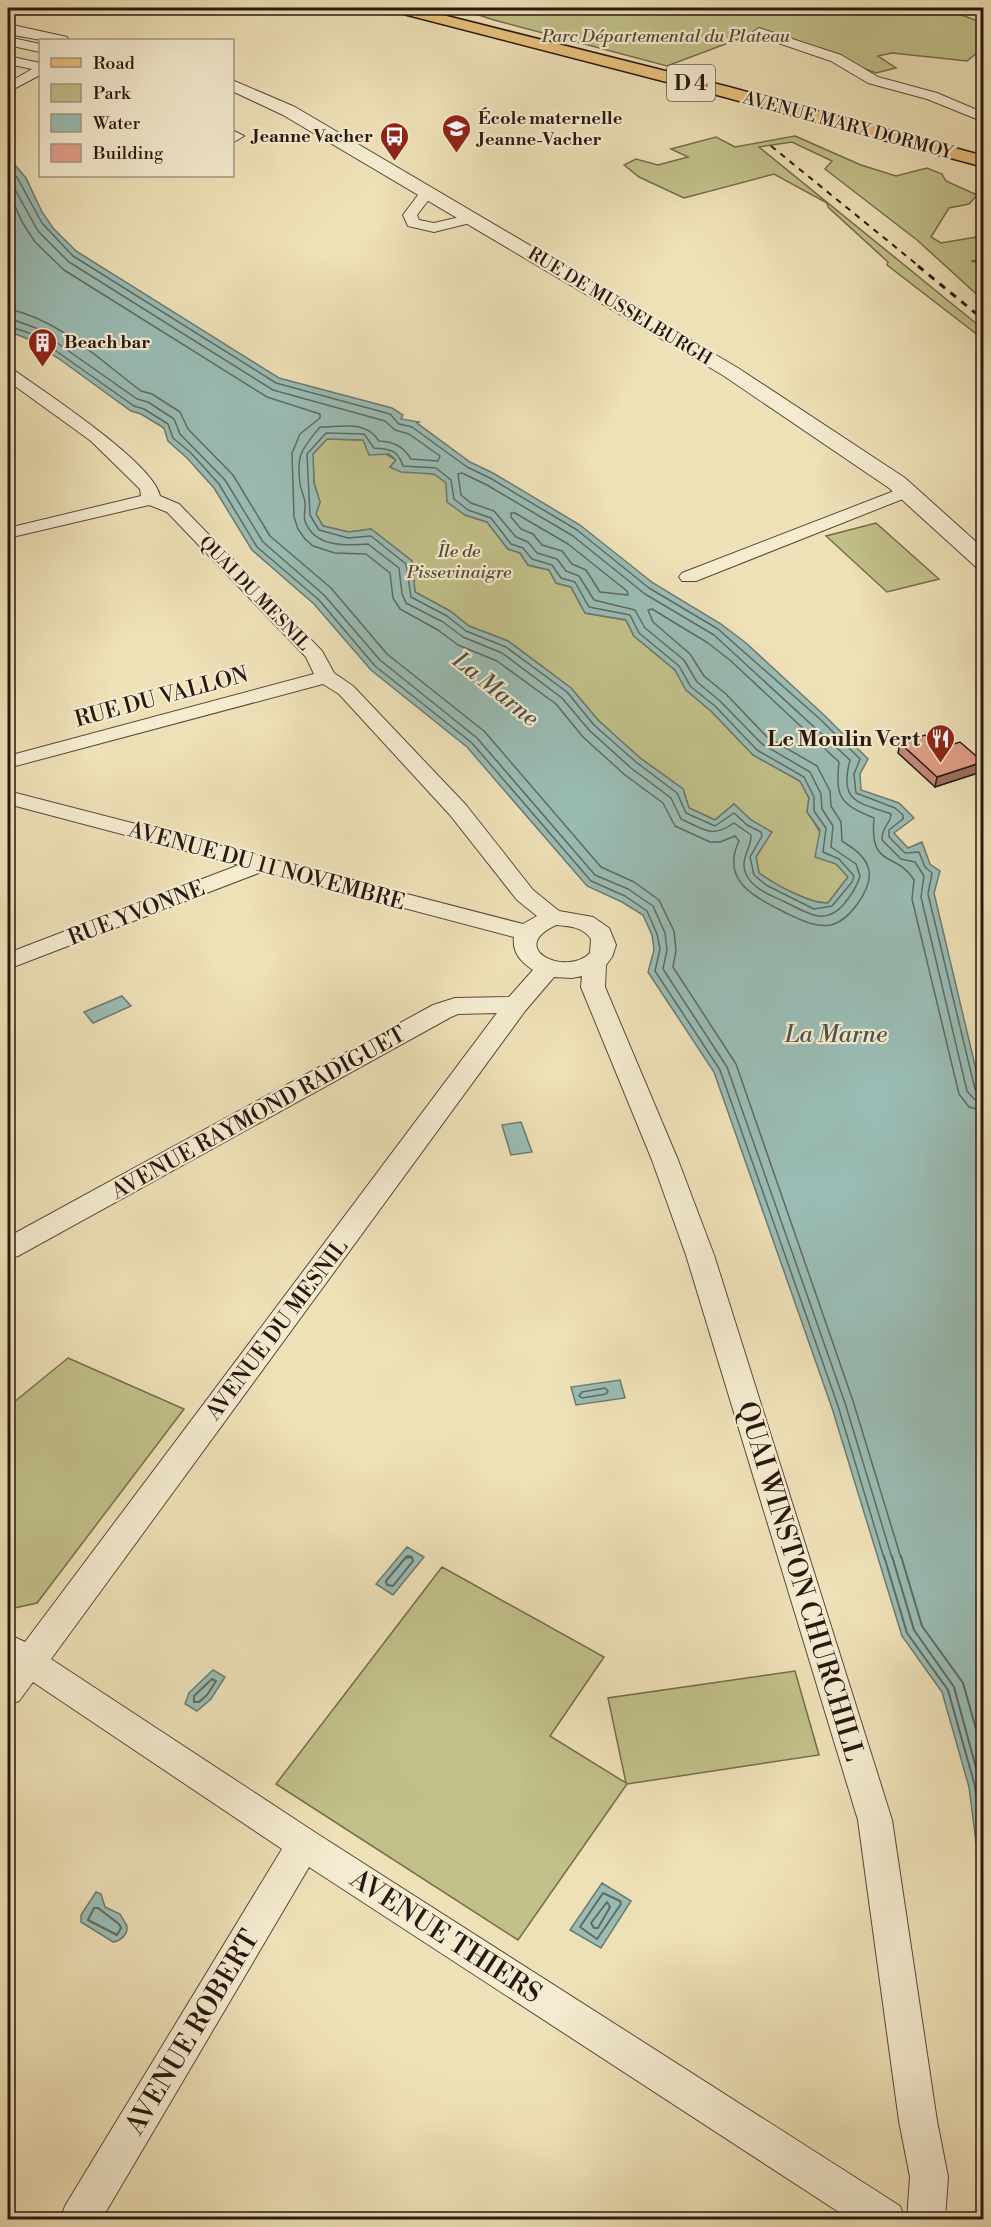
<svg xmlns="http://www.w3.org/2000/svg" width="991" height="2227" font-family="'Libre Bodoni',serif">
	<style>
		.green { fill: #c1c089; stroke: #746c4c; stroke-width: 1.5 }
		.water { fill: #9abcb4; stroke: #6c7a72; stroke-width: 1.5; fill-rule: evenodd }
		.lines { fill: none; stroke-linecap: round; stroke-linejoin: round }
		.shore-far1 { stroke: #606a62; stroke-width: 1.5 }
		.shore { stroke: #606a62; stroke-width: 2 }
		.minor-casing { stroke: #594a3a; stroke-width: 2 }
		.tertiary-casing { stroke: #594a3a; stroke-width: 2 }
		.primary-casing { stroke: #271810; stroke-width: 3 }
		.minor { fill: #f4ebd0; fill-rule: evenodd }
		.tertiary { fill: #f4ebd0; fill-rule: evenodd }
		.primary { fill: #e7c07c; fill-rule: evenodd }
		.rail-far1 { stroke: #271810; stroke-width: 2; stroke-dasharray: 6 6; stroke-linecap: butt }
		.rail { stroke: #271810; stroke-width: 3; stroke-dasharray: 7 7; stroke-linecap: butt }
		.wall { fill: #c28978; stroke: #271810; stroke-width: 1.5 }
		.shaded-wall { fill: #9e6f61; stroke: #271810; stroke-width: 1.5 }
		.building { fill: #e29f8b; stroke: #271810; stroke-width: 1.5 }
		.labels { text-anchor: middle; stroke-width: 4.5; stroke-linejoin: round; paint-order: stroke }
		.far-park-label { font-size: 18px; font-style: italic; fill: #554a34; stroke: #f4ebd0 }
		.far-poi-label { font-size: 18px; font-weight: bold; fill: #271810; stroke: #f4ebd0; text-anchor: start }
		.far-street-label { font-size: 18px; fill: #271810; stroke: #f4ebd0 }
		.shield { fill: #f4ebd0; stroke: #64574a; stroke-width: 1.5 }
		.shield-label { font-size: 21px; font-weight: bold; fill: #271810 }
		.street-label { font-size: 22px; fill: #271810; stroke: #f4ebd0 }
		.poi-label { font-size: 22px; font-weight: bold; fill: #271810; stroke: #f4ebd0; text-anchor: end }
		.water-label { font-size: 24px; font-style: italic; fill: #4f5149; stroke: #f4ebd0 }
		.near-street-label { font-size: 27px; fill: #271810; stroke: #f4ebd0 }
	</style>
	<rect width="100%" height="100%" fill="#eee0b7"/>
	<filter id="stains"><feTurbulence type="fractalNoise" baseFrequency=".00333" numOctaves="4"/><feColorMatrix values="0 0 0 0 .2 0 0 0 0 .09 0 0 0 0 .02 0 0 0 .5 -.17"/></filter>
	<radialGradient id="worn" r=".72"><stop offset=".6" stop-color="#630" stop-opacity="0"/><stop offset="1" stop-color="#630" stop-opacity=".3"/></radialGradient>
	<path class="green" d="M457 8H915L951 11 983 23V48L967 61 892 53 878 56 896 68 876 73 760 31 667 66 494 20Z
		M795 136 861 165 896 176 927 168 942 174 946 181 977 195 969 204 949 208 931 237 941 243 983 236V259L971 261 983 264V300L917 240 825 169 832 161 792 142 759 147 983 329V339L887 265 888 262 828 207 827 203 774 174 684 198 639 177 624 165 636 159 658 165 688 157 671 149 716 137 735 147Z
		M327 439 363 440 396 460 390 467C405 474 418 470 433 474 449 478 457 502 465 515L487 522 508 549 520 553 528 565 549 570 556 583 571 587 585 613 626 620 634 636 675 670 686 690 711 711 753 755 800 781 809 798 807 812C823 833 831 858 848 877L828 903C810 904 774 884 759 873L756 857 771 832 751 820 734 804 715 820 689 808 683 789 640 758 598 720 571 688 508 641 469 626 450 611 415 592 412 561 371 529 349 532 323 526 316 514 320 502 314 483 313 454Z
		M876 523 939 579 887 592 826 536Z
		M68 1358 184 1409 37 1603 10 1609 8 1608V1407Z
		M442 1567 604 1657 550 1736 626 1783 608 1698 795 1671 819 1755 627 1784 518 1940 276 1784Z"/>
	<path class="water" d="M8 157 26 178 42 212 53 228 76 251 279 378 392 408 403 415 401 419 419 422 417 423 470 462 493 473 580 525 653 583 721 624 746 643 825 716 868 759 860 774 861 790 899 803 914 818 894 833 908 848 922 842 930 864 940 871 934 893 983 1099V1897L969 1787 942 1692 902 1636 832 1408 714 1072 648 972 654 950 652 935 643 915 622 902 587 886 467 747 371 670 314 604 252 550 214 488 187 458 168 441 164 428 141 414 131 411 58 358 28 339 8 331ZM327 439 363 440 369 455 389 454 396 460 390 467 401 472 434 474 446 483 447 502 465 515 487 522 508 549 520 553 528 565 549 570 556 583 571 587 585 613 626 620 634 636 675 670 686 690 711 711 753 755 800 781 809 798 807 812 820 830 815 857 836 864 848 877 828 903C810 904 774 884 759 873L756 857 772 832 751 820 734 804 715 820 689 808 683 789 640 758 598 720 571 688 508 641 469 626 450 611 415 592 412 561 371 529 349 532 323 526 316 514 320 502 314 483 313 454Z
		M122 996 131 1006 93 1023 84 1012Z
		M521 1122 532 1152 511 1155 502 1125Z
		M620 1380 625 1398 576 1405 571 1387Z
		M407 1547 424 1557 393 1595 376 1584Z
		M213 1670 225 1677 211 1699 197 1711 185 1704 189 1693Z
		M602 1883 631 1901 601 1948 570 1930Z
		M96 1892 101 1894 105 1907 120 1914 127 1926C128 1934 121 1941 113 1942L81 1922V1915Z"/>
	<g class="lines">
		<path class="shore-far1" d="M8 166 18 179 42 223 73 256 276 383 390 414 399 424 412 427 467 467 490 478 577 530 649 588 718 629 821 720 860 759 854 774 856 793 895 808 903 815V819L889 830V837L905 853 919 852 925 867 932 873 928 894 975 1089 978 1093 984 1094
			M8 177 38 231 69 262 273 390 385 421 395 430 409 434 440 456 438 461 411 459C403 446 394 442 379 441 366 420 342 427 320 427 302 449 296 454 300 484 301 490 304 496 305 502 306 508 303 515 305 521 314 547 345 546 368 544L399 568 402 594 406 603 443 622 463 637 502 653 562 698 589 730 631 768 671 798 681 819C704 829 711 839 734 823L751 835C752 848 739 859 746 874 752 888 770 895 783 901 805 911 824 928 844 904 851 895 857 887 860 876L856 864 831 847 833 826 822 809 821 794 810 772 762 744 720 701 697 682 684 660 645 628 635 610 594 600 579 576 566 571 557 559 537 553 528 542 516 537 494 511 471 503 461 495 458 474 462 473 487 485 573 536 645 594 714 635 850 760C839 802 857 802 891 814 891 824 882 825 882 840L901 859 915 862 924 876 921 897 967 1091 974 1099 984 1102
			M8 190 22 222 35 242 64 270 267 397 320 414V418L300 434 292 453 294 517 298 529 305 539 313 546 335 553 366 554 390 573 393 598 400 609 438 630 458 645 497 661 556 704 583 737 625 775 663 803 675 826 710 842H720L735 836 739 841C720 881 755 897 784 912 799 919 814 928 831 925 849 921 872 889 869 871 867 857 853 848 842 841L841 822 831 806 830 791 817 766 767 737 726 694 704 676 690 654 653 622 648 610 652 609 708 643 731 661 839 762C835 799 841 804 874 818 869 870 897 851 914 880L912 899 959 1094 969 1107 984 1111
			M8 309C59 319 101 361 141 391L152 394 180 412 188 429 233 475 270 536 331 588 387 654 484 731 601 867 634 882 659 900 674 931 676 950 673 967 736 1064 853 1401 901 1558
			M8 318 36 328 137 399 148 402 174 419 180 434 225 480 263 542 324 595 380 660 477 738 595 875 628 889 653 906 665 933 667 950 663 969 727 1067 845 1403 892 1558
			M8 326 32 334 134 406 144 409 168 424 173 438 191 453 219 484 257 547 319 600 375 666 472 743 591 881 625 896 647 911 657 934 660 949 655 971 720 1070 838 1406 884 1558
			M326 433 364 434 374 448C390 449 398 450 403 466L436 468 451 480 454 499 468 510 491 518 511 544 523 548 532 559 552 565 561 578 575 582 589 607 630 615 639 633 679 666 691 687 715 706 757 750 804 777 814 797V811L826 828 823 852 839 859 854 876 852 882 832 906 814 909 766 885 754 875 750 857 762 836 761 832 747 825 734 813 715 826 686 813 677 793 636 762 594 725 567 692 506 647 466 631 447 616 411 597 406 564 371 536 348 538 319 530 310 515 307 454Z
			M511 513H515L568 544 627 591 628 595 600 592 586 570 572 564 562 551 542 545 533 534 521 529 511 517Z
			M605 1388 608 1391 606 1394 582 1398 579 1396 582 1392Z
			M406 1558H412"/>
		<path class="shore" d="M407 1556 386 1581 387 1585 393 1586 413 1561 412 1557 408 1556
			M884 1556 907 1633 948 1690 975 1786 984 1855
			M892 1556 914 1630 954 1687 984 1797
			M901 1556 922 1626 963 1683 984 1757
			M212 1679 216 1681 207 1695 199 1702H194V1696Z
			M603 1893 620 1901 621 1904 597 1939 580 1927Z
			M607 1902 610 1907 598 1928H594L591 1923Z
			M94 1908H98L119 1924 121 1928 117 1935 88 1920Z"/>
		<defs>
			<path id="minor" d="M430 8H444L430 18H422L420 15Z
				M759 28 841 55 878 77 937 93 984 113V122L927 99 868 83 831 61 755 35 753 32Z
				M8 37 40 44V52L8 45Z
				M8 56 40 63V75L8 92V83L32 69 8 64Z
				M232 130 244 136 232 143Z
				M426 190 433 194 417 215 419 220 434 223 473 214 480 218 478 221 434 232 408 226 403 215 421 191Z
				M8 369 14 370C44 392 154 463 160 496L179 504 322 651 334 673 353 686 466 805 533 890 559 911 593 917 609 928 616 945 612 957 606 965 605 987 678 1160 714 1255 892 1820 937 2121 948 2177 945 2220H907L910 2177 899 2121 858 1820 686 1255 652 1160 581 987 582 976 572 978 554 977 525 1011 51 1659 316 1833 900 2206 905 2220H851L309 1867 101 2220H60L65 2206 282 1849 33 1682 19 1701 8 1705V1634L25 1642 497 1013 458 1014 451 1017 18 1256 8 1259V1237L433 1005 455 998 509 997 533 970C521 962 512 953 514 937L264 871 8 969V953L239 865 8 804V791L523 924 537 916 517 900 450 815 339 694 323 684 8 768V756L314 674 306 657 167 512 149 505 8 538V528L141 496 140 489 91 441 8 381ZM556 925C570 926 583 927 591 939L590 953C567 977 505 949 556 925Z
				M907 486 913 487 916 491 913 495 696 581H682L679 577 682 573Z"/>
			<path id="tertiary" d="M8 24 67 37 69 40H41L8 34Z
				M232 80 295 107 738 368 905 478 984 549V569L976 567 889 488 724 376 283 115 232 91Z"/>
			<path id="primary" d="M390 8H415L729 87 984 156V167L717 95 392 11Z"/>
		</defs>
		<use href="#minor" class="minor-casing"/>
		<use href="#tertiary" class="tertiary-casing"/>
		<use href="#primary" class="primary-casing"/>
		<use href="#minor" class="minor"/>
		<use href="#tertiary" class="tertiary"/>
		<use href="#primary" class="primary"/>
		<path class="rail-far1" d="M771 146 920 267"/>
		<path class="rail" d="M918 266 984 320"/>
	</g>
	<path class="wall" d="M927 737 948 746 983 762 981 772 935 787 898 753 900 743Z"/>
	<path class="shaded-wall" d="M983 762 981 772 935 787 937 777Z"/>
	<path class="building" d="M925 735 927 737 935 735 948 746 960 742 983 762 937 777 900 743Z"/>
	<defs>
		<symbol id="school-pin" viewBox="-11 -11 22 30"><path d="M0 17L-7.5 6A9.5 9.5 0 1 1 7.5 6Z" fill="#8f2418" stroke="#f4ebd0"/><path d="M0-5L7-2L0 1L-7-2ZM-4 1L0 2.5L4 1V4Q0 6-4 4Z" fill="#fff"/></symbol>
		<symbol id="bus-pin" viewBox="-11 -11 22 30"><path d="M0 17L-7.5 6A9.5 9.5 0 1 1 7.5 6Z" fill="#8f2418" stroke="#f4ebd0"/><path d="M-5-6H5V4H4V6H2V4H-2V6H-4V4H-5ZM-3.5-4V0h7V-4ZM-3.5 1.2v1.5H-2V1.2ZM2 1.2v1.5H3.5V1.2Z" fill="#fff"/></symbol>
		<symbol id="building-pin" viewBox="-11 -11 22 30"><path d="M0 17L-7.5 6A9.5 9.5 0 1 1 7.5 6Z" fill="#8f2418" stroke="#f4ebd0"/><path d="M-4-6H4V6H1V3H-1V6H-4ZM-2.5-4.3h1.7v1.8h-1.7ZM.8-4.3h1.7v1.8H.8ZM-2.5-1h1.7V.8h-1.7ZM.8-1h1.7V.8H.8Z" fill="#fff"/></symbol>
		<symbol id="restaurant-pin" viewBox="-11 -11 22 30"><path d="M0 17L-7.5 6A9.5 9.5 0 1 1 7.5 6Z" fill="#8f2418" stroke="#f4ebd0"/><path d="M-5-6h1v4h1v-4h1v4h1v-4h1v5L-1.5 .5V6h-2V.5L-5-1ZM5-6V6H3V1.5H1.5Q1.5-4 5-6Z" fill="#fff"/></symbol>
	</defs>
	<g fill-rule="evenodd">
		<use href="#school-pin" x="440" y="112" width="33" height="45"/>
		<use href="#bus-pin" x="378" y="120" width="33" height="45"/>
		<use href="#building-pin" x="26" y="326" width="33" height="45"/>
		<use href="#restaurant-pin" x="924" y="722" width="33" height="45"/>
	</g>
	<g class="labels">
		<g class="far-park-label">
			<text x="666" y="42">Parc Départemental du Plateau</text>
			<text x="459" y="557">Île de<tspan x="459" dy="21">Pissevinaigre</tspan></text>
		</g>
		<g class="far-poi-label">
			<text x="478" y="124">École maternelle<tspan x="478" dy="21">Jeanne-Vacher</tspan></text>
			<text x="373" y="142" text-anchor="end">Jeanne Vacher</text>
			<text x="64" y="348">Beach bar</text>
		</g>
		<g class="far-street-label">
			<text transform="translate(848 125) rotate(15)" y="6">AVENUE MARX DORMOY</text>
			<text transform="translate(620 306) rotate(31)" y="6">RUE DE MUSSELBURGH</text>
			<text transform="translate(255 593) rotate(46)" y="6">QUAI DU MESNIL</text>
		</g>
		<rect class="shield" x="667" y="65" width="48" height="36" rx="4.5"/>
		<g class="shield-label">
			<text x="691" y="90">D 4</text>
		</g>
		<g class="street-label">
			<text transform="translate(161 696) rotate(-15)" y="8">RUE DU VALLON</text>
			<text transform="translate(267 865) rotate(15)" y="8">AVENUE DU 11 NOVEMBRE</text>
			<text transform="translate(136 912) rotate(-21)" y="8">RUE YVONNE</text>
			<text transform="translate(258 1112) rotate(-29)" y="8">AVENUE RAYMOND RADIGUET</text>
			<text transform="translate(276 1329) rotate(-53)" y="8">AVENUE DU MESNIL</text>
		</g>
		<g class="poi-label">
			<text x="920" y="746">Le Moulin Vert</text>
		</g>
		<g class="water-label">
			<text transform="translate(496 689) rotate(39)" y="8">La Marne</text>
			<text x="836" y="1042">La Marne</text>
		</g>
		<g class="near-street-label">
			<text transform="translate(801 1581) rotate(73)" y="9">QUAI WINSTON CHURCHILL</text>
			<text transform="translate(446 1936) rotate(33)" y="9">AVENUE THIERS</text>
			<text transform="translate(192 2032) rotate(-59)" y="9">AVENUE ROBERT</text>
		</g>
	</g>
	<rect width="991" height="2227" fill="none" stroke="#eee0b7" stroke-width="30"/>
	<rect x="9" y="9" width="973" height="2209" fill="none" stroke="#271810" stroke-width="3"/>
	<rect x="15" y="15" width="961" height="2197" fill="none" stroke="#271810" stroke-width="1.5"/>
	<rect x="39" y="39" width="195" height="138" fill="#f4ebd0" stroke="#a29783" stroke-width="1.5"/>
	<rect x="51" y="58" width="30" height="9" fill="#e7c07c" stroke="#a29783" stroke-width="1.5"/>
	<text x="93" y="69" font-size="18" fill="#271810">Road</text>
	<rect x="51" y="84" width="30" height="18" fill="#c1c089" stroke="#a29783" stroke-width="1.5"/>
	<text x="93" y="99" font-size="18" fill="#271810">Park</text>
	<rect x="51" y="114" width="30" height="18" fill="#9abcb4" stroke="#a29783" stroke-width="1.5"/>
	<text x="93" y="129" font-size="18" fill="#271810">Water</text>
	<rect x="51" y="144" width="30" height="18" fill="#e29f8b" stroke="#a29783" stroke-width="1.5"/>
	<text x="93" y="159" font-size="18" fill="#271810">Building</text>
	<rect width="100%" height="100%" filter="url(#stains)"/>
	<rect width="100%" height="100%" fill="url(#worn)"/>
</svg>
